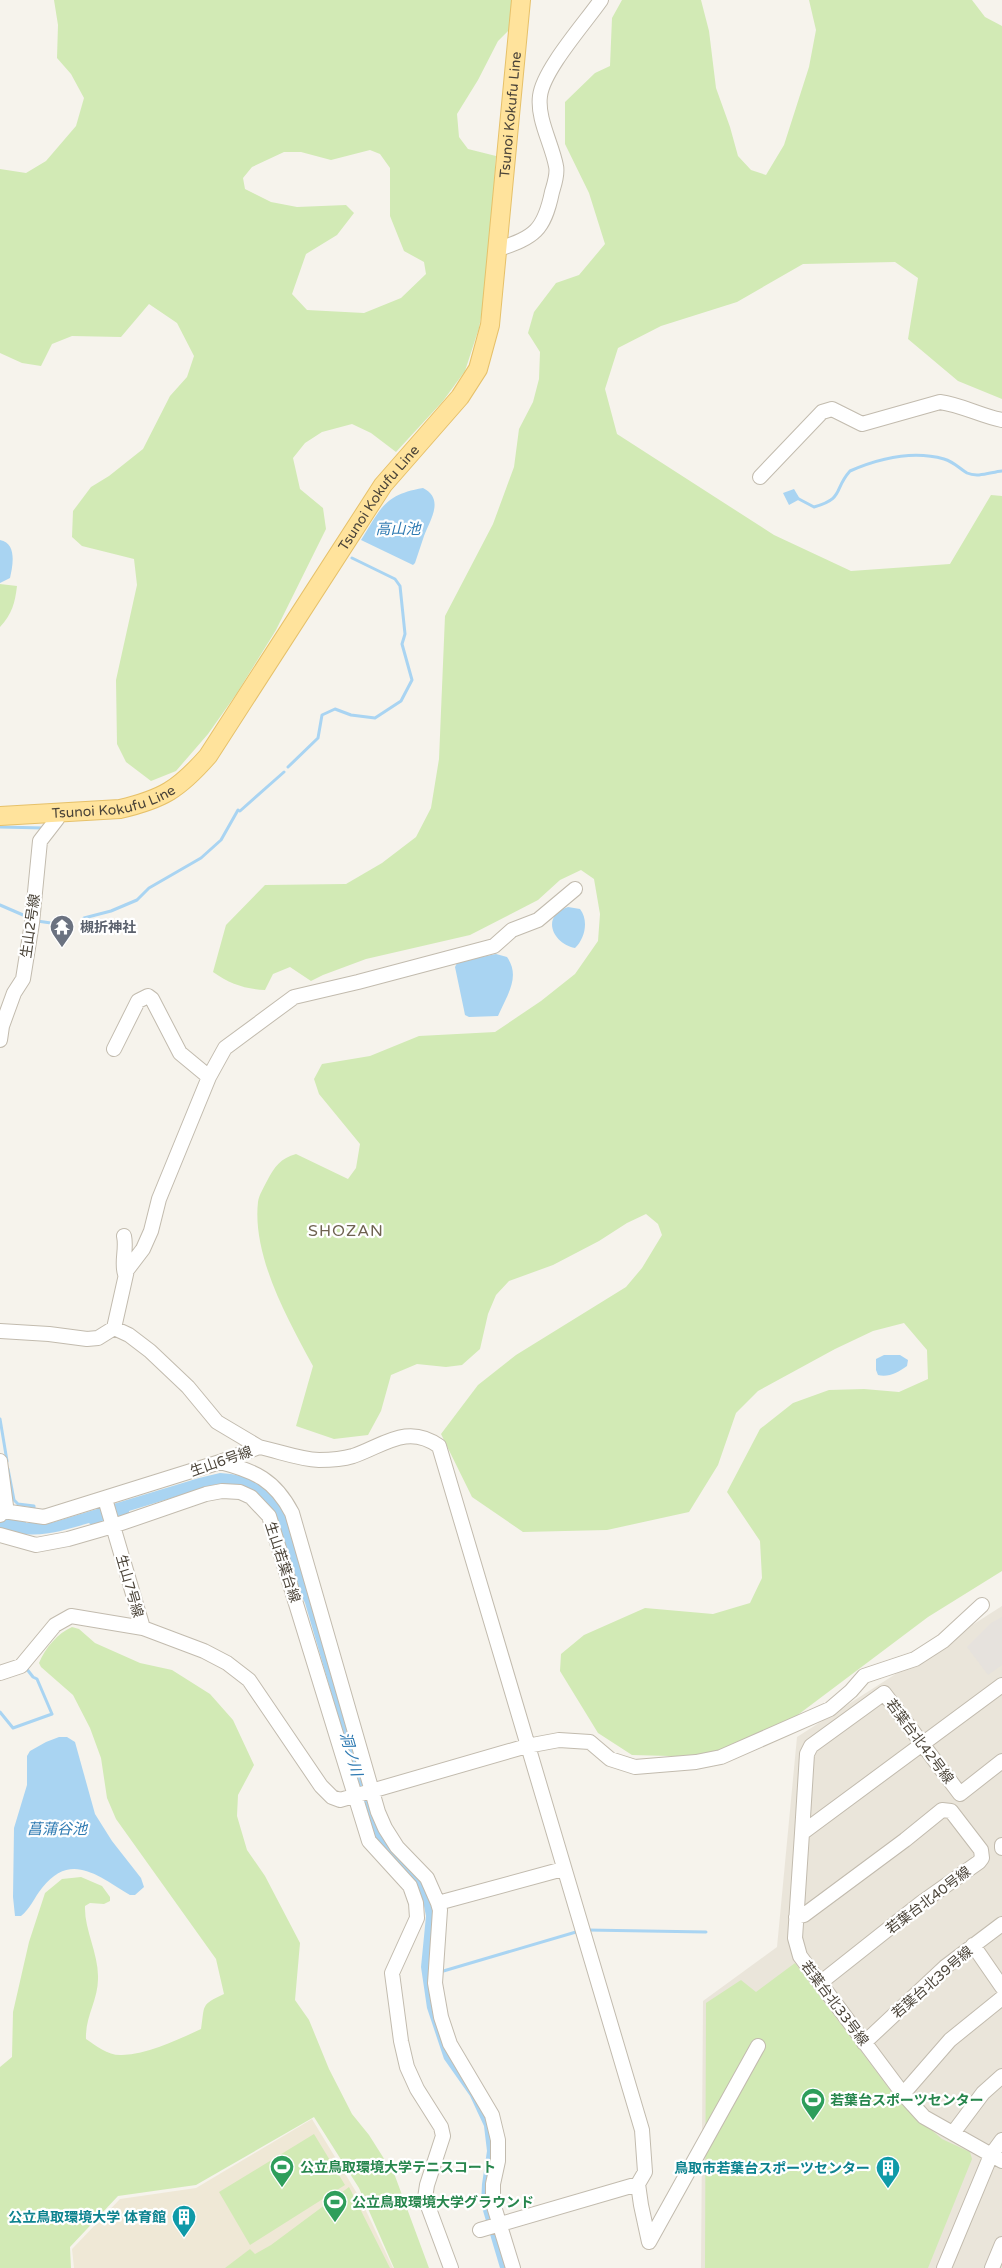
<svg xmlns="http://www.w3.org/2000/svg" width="1002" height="2268" font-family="'Varela Round','Noto Sans JP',sans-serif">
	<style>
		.residential { fill: #eae5da }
		.industrial { fill: #e6e2dd }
		.education { fill: #efe8d6 }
		.green { fill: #d2eab5; fill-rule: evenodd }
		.water { fill: #a9d4f2 }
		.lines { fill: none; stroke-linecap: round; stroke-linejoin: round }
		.stream { stroke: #a9d4f2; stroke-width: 3 }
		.minor-casing { stroke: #c2bbae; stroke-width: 16 }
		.major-casing { stroke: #e6c16a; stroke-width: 20 }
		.minor { stroke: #fff; stroke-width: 14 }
		.major { stroke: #ffe39c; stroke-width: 18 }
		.labels { text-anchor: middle; stroke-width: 4.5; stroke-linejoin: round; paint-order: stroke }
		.street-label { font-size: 14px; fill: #4b4439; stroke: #fff }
		.worship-label { font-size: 14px; font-weight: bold; fill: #5b616d; stroke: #fff; text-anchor: start }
		.leisure-label { font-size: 14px; font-weight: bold; fill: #27864d; stroke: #fff; text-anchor: start }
		.culture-label { font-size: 14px; font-weight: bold; fill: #0d838f; stroke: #fff; text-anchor: end }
		.water-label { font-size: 15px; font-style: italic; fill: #2e7ab2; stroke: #fff }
		.quarter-label { font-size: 16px; letter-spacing: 1px; fill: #6e6250; stroke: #fff }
	</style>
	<rect width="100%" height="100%" fill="#f6f3ec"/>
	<path class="residential" d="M1002 1606V2268H701L703 2001 777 1947 797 1737Z"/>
	<path class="industrial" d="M1002 1617V1665L988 1675 967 1647 991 1623Z"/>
	<path class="education" d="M312 2119 361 2200 393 2268H74L72 2249 120 2199 196 2188Z"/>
	<path class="green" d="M54 0H521L515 24 498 41 478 80 457 114 459 137 468 149 496 156 487 285 479 328 465 371 443 401 396 452 371 433 352 424 322 432 305 443 293 458 300 489 323 508 326 529 276 630 237 693 208 734 176 771 151 781 126 762 117 744 116 680 137 585 134 559 82 546 72 537 73 511 91 487 109 476 143 449 170 396 187 377 194 356 177 323 149 304 121 337 72 336 52 344 41 366 22 363 0 353V169L26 173 46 161 76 126 84 98 71 74 57 58 58 25ZM370 150 380 154 390 168V216L404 251 424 262 426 274 401 298 364 313 307 310 292 294 306 254 337 235 354 213 346 205 297 207 271 202 245 189 243 178 252 167 284 152H301L331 160Z
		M622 0H701L709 31 716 88 730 127 738 156 751 170 766 175 784 145 809 67 816 30 809 0H972L985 17 1002 26V399L958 381 908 339 918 278 895 262 803 264 737 302 661 326 618 348 605 389 617 434 774 535 851 571 950 564 991 495 1002 496V1571L928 1617 795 1717 706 1757 632 1755 598 1733 560 1671 561 1654 584 1635 645 1608 713 1614 750 1603 762 1578 760 1541 727 1492 760 1429 793 1403 829 1390 864 1389 899 1392 928 1379 927 1350 904 1323 873 1331 835 1349 758 1391 736 1413 718 1465 689 1512 607 1530 523 1532 472 1497 441 1434 478 1385 516 1355 626 1287 642 1268 662 1235 658 1224 646 1214 627 1223 599 1241 553 1265 509 1281 496 1295 488 1314 480 1349 462 1365 446 1367 417 1364 391 1375 381 1411 368 1435 334 1439 296 1426 313 1366C288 1320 252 1256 258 1202 259 1195 264 1187 267 1181 274 1167 281 1158 296 1154L348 1179 356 1168 360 1144 319 1094 314 1079 322 1064 370 1056 419 1036 495 1032 541 1001 575 974 598 941 600 914 594 879 581 870 560 880 538 900 470 935 366 959 323 975 311 981 290 967 273 974 265 990C245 989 230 984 213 972L226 925 265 885 346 884 382 863 416 837 431 808 439 759 445 616 493 524 514 467 519 429 533 402 539 379 540 352 528 333 534 312 556 283 579 275 605 244 589 193 565 144V102L595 73 610 66 612 18Z
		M0 584 17 586C15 603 12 614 0 627Z
		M72 1627 79 1629 95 1643 140 1663 172 1670 210 1694 233 1720 254 1765 238 1795 237 1816 247 1850 265 1876 300 1943 295 2000 309 2020 329 2069 352 2114 369 2135 395 2176 429 2268H394L359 2188 314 2117 196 2185 118 2196 70 2247 71 2268H0V2067L12 2057 13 2012 29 1942 45 1893 62 1879 81 1877 102 1886 110 1897V1901L104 1904 90 1903 85 1906C84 1930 99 1954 98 1979 98 2000 85 2017 86 2039 96 2046 109 2056 122 2055 149 2054 177 2040 201 2029 205 2005 200 2005 224 1994L216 1959 116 1819 107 1798 101 1758 90 1728 73 1695 41 1667 39 1663C45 1648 58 1633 72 1627Z
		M795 1963 900 2103 942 2139 970 2152 972 2159 928 2268H705L706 2003 741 1980 756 1992Z
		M314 2134 345 2185 250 2245 219 2192Z
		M349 2187 390 2268H225L250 2249 255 2254 271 2245Z"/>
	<path class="water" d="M423 488C445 499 430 520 424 536 421 545 418 554 415 563L413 565 361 540C381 509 383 495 423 488Z
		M794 489 800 499 789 505 783 493Z
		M0 540C17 543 13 565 10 578L0 583Z
		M568 907 580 909C589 920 585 939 575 948 553 944 540 916 568 907Z
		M496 954 507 957C521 977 507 995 498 1016L469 1017 465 1015 464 1010 455 967 457 963 462 961Z
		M900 1355 908 1360 907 1366C899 1372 888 1378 878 1375L876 1370V1359L884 1355Z
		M220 1473C254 1475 265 1487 286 1511L374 1806 434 1902 430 1986 488 2116 494 2149 488 2190 508 2268H500L481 2204 482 2184 487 2151 484 2126 470 2096 444 2059 427 2008 421 1967 426 1916 423 1901 419 1890 375 1842 305 1603 297 1586 274 1512 265 1502 248 1488 233 1484H217L129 1511V1514L91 1525 89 1523C64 1530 40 1539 14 1532L12 1534 0 1530V1512L26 1520V1523H51L199 1478Z
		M59 1737H67L75 1742 95 1814 112 1841 141 1878 144 1887 135 1895H130C98 1876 71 1851 42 1888 34 1898 30 1909 21 1916H15L13 1897 14 1828 27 1785V1756L30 1751 46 1742Z"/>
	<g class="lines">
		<path class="stream" d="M797 498 814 507C845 498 833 490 850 471 880 458 912 450 944 459 954 462 959 468 967 473 978 478 991 472 1002 471
			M288 767 318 738 322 715 335 709 351 715 375 718 401 701 412 680 402 644 405 634 400 586 395 579 352 558
			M240 811 284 772
			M0 827 44 828
			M0 905 30 918
			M84 918 111 911 137 900 149 888 201 858 221 840 238 810
			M37 921 51 923
			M0 1419 7 1461
			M8 1469 14 1500 18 1504 34 1506V1509
			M26 1668 33 1677 37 1679 52 1714
			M0 1712 13 1728 52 1714
			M587 1930 706 1932
			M440 1972 576 1932"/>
		<defs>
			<path id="minor" d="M499 249C534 237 544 231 552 192 554 185 558 174 556 166 552 144 537 119 540 96 543 70 585 23 601 0
				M760 477 822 412 832 409 862 424 940 402C962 405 981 416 1002 420
				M0 1040 2 1026 14 993 23 979 32 923 40 841 57 819 58 813
				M114 1049 138 1001 148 996 152 999 180 1053 209 1077
				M124 1236C127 1249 121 1262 125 1274
				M114 1328 127 1270 143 1249 151 1231 159 1199 209 1077 225 1048 294 997 358 982 494 946 512 930 538 920 575 889
				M0 1331 49 1334 87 1339 98 1338 114 1328 129 1335 150 1351 188 1387 217 1422 259 1447 220 1462 44 1517 3 1511
				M259 1447C279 1451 298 1459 319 1460 329 1460 343 1459 353 1456 383 1446 407 1423 439 1446L642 2130 645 2172 638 2184 641 2205 649 2242 758 2046
				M0 1461 6 1506 0 1515
				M220 1462C255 1471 275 1480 292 1513L378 1812 385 1828 397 1847 427 1878 438 1903 440 1910 435 1983 441 2017 450 2044 492 2115 498 2140V2161L493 2184V2203L513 2268
				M0 1535 36 1545 68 1539 113 1526 206 1494 222 1491 240 1492 251 1497 269 1516 369 1841 410 1886 416 1903 417 1918 392 1973 401 2041 407 2067 417 2089 441 2127 443 2136 427 2185 425 2198 451 2268
				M143 1628 204 1651 227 1663 249 1680 321 1786 332 1797 340 1800 527 1746 559 1740 590 1742 610 1759 635 1767 696 1762 721 1757 830 1709 851 1691 864 1676 915 1659 943 1641 982 1605
				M0 1673 21 1666 55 1625 71 1616 143 1628 105 1499
				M1002 1685 802 1833 795 1938 800 1956 903 2094 924 2117 1002 2161
				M802 1833 807 1754 811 1746 884 1693 960 1794 1002 1761
				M1002 1845V1848
				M438 1903 563 1869
				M796 1917 804 1915 905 1840 942 1810 951 1811 981 1850 982 1858 979 1862 921 1903 820 1983
				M973 1945 1002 1987
				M864 2043 945 1967 1002 1924
				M903 2094 950 2040 1002 1998
				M953 2133 983 2093 1002 2076
				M480 2230 638 2184
				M944 2268 991 2155 1002 2140
				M992 2268 1002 2244"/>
			<g id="major">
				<path id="s1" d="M0 816 120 809C163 799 179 789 208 756L383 485 460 397 478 369 490 325 521 0"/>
			</g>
		</defs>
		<use href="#minor" class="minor-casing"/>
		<use href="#major" class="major-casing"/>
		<use href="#minor" class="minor"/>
		<use href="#major" class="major"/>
	</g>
	<defs>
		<symbol id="temple-pin" viewBox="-11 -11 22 30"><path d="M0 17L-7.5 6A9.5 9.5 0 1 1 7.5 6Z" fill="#6b7280" stroke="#fff"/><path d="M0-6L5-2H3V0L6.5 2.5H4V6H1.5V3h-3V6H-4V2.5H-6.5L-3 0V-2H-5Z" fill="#fff"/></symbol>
		<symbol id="stadium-pin" viewBox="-11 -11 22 30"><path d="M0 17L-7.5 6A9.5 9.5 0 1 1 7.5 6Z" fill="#2e9e5b" stroke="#fff"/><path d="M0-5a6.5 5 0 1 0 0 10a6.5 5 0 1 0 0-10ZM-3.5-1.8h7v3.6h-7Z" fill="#fff"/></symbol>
		<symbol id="building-pin" viewBox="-11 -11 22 30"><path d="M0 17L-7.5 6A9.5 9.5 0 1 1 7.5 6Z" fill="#0f9aa8" stroke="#fff"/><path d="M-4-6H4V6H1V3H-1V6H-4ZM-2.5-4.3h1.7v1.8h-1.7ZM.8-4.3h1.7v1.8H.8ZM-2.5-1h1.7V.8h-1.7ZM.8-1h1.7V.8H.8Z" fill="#fff"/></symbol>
	</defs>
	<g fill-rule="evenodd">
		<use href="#temple-pin" x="48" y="913" width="28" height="38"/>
		<use href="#stadium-pin" x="799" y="2086" width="28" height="38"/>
		<use href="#stadium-pin" x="268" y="2153" width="28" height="38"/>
		<use href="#building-pin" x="874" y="2154" width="28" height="38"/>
		<use href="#stadium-pin" x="321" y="2188" width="28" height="38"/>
		<use href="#building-pin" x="170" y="2203" width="28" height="38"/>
	</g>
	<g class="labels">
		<g class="street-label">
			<text dy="5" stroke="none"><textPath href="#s1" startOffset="955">Tsunoi Kokufu Line</textPath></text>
			<text dy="5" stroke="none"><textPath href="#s1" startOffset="535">Tsunoi Kokufu Line</textPath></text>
			<text dy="5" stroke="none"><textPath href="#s1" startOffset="115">Tsunoi Kokufu Line</textPath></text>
			<text transform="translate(30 926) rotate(-82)" y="5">生山2号線</text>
			<text transform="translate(221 1461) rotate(-19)" y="5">生山6号線</text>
			<text transform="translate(283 1562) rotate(72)" y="5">生山若葉台線</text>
			<text transform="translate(130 1586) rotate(74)" y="5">生山7号線</text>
			<text transform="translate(920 1741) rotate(53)" y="5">若葉台北42号線</text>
			<text transform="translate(928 1900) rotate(-37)" y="5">若葉台北40号線</text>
			<text transform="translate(932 1982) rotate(-41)" y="5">若葉台北39号線</text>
			<text transform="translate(835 2003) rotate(53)" y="5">若葉台北33号線</text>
		</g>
		<g class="worship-label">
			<text x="80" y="932">槻折神社</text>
		</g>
		<g class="leisure-label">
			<text x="830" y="2105">若葉台スポーツセンター</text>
			<text x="300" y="2172">公立鳥取環境大学テニスコート</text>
			<text x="352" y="2207">公立鳥取環境大学グラウンド</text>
		</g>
		<g class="culture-label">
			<text x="870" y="2173">鳥取市若葉台スポーツセンター</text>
			<text x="166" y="2222">公立鳥取環境大学 体育館</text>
		</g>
		<g class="water-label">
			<text x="398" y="534">高山池</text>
			<text transform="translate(351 1754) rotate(74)" y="5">洞ノ川</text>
			<text x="57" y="1834">菖蒲谷池</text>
		</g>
		<g class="quarter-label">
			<text x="346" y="1236">SHOZAN</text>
		</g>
	</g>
</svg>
